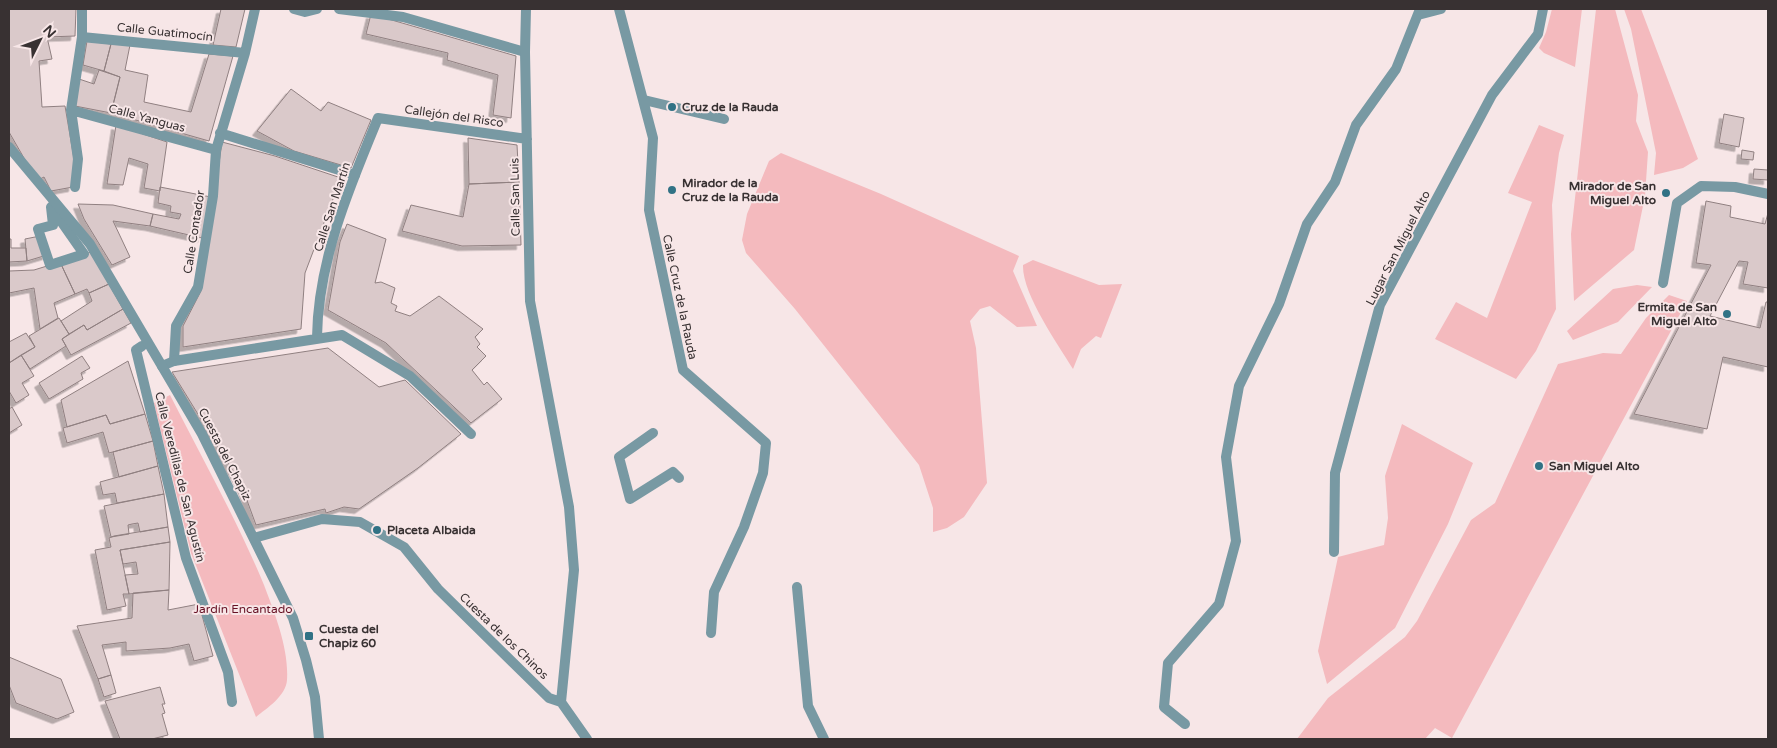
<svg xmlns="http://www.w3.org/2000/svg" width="1777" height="748" font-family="'Varela Round',sans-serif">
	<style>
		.green { fill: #f4babe }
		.building { fill: #dac9ca; stroke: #908081; filter: url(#shadow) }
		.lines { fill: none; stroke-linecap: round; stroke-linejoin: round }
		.pedestrian { stroke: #7899a3; stroke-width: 10 }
		.minor { stroke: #7899a3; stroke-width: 10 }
		.tertiary { stroke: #7899a3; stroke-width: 10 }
		.poi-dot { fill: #317285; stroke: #f7e6e7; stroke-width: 2 }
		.labels { text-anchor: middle; stroke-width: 4; stroke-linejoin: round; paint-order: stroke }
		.street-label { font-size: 12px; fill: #383132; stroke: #f7e6e7 }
		.poi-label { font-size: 12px; font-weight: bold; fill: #383132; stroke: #f7e6e7; text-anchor: start }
		.park-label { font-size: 12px; fill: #671225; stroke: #f7e6e7 }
	</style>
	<defs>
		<filter id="shadow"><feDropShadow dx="-4.5" dy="4.5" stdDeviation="0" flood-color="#0004"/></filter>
	</defs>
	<rect width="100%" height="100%" fill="#f7e6e7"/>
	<path class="green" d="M1552 9H1582L1575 67 1544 53 1539 48 1546 32Z
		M1596 9H1615L1638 95 1636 121 1648 152 1645 196 1634 250 1574 301 1571 234Z
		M1624 9H1641L1698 159 1683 168 1654 175 1656 153 1631 29Z
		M1539 125 1564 135 1559 153 1552 205 1556 309 1536 351 1516 379 1435 339 1456 302 1487 318 1532 202 1508 193Z
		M781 153 881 194 1019 256 1013 271 1037 326 1017 327 990 306 980 309 970 321 976 348 987 483 964 517 947 528 933 532V508L919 465 795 309 746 253 742 240 747 214 769 161Z
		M1033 260 1099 285 1122 284 1101 338 1096 336 1081 349 1073 369C1058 344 1022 294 1023 265Z
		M1637 285 1652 287 1618 322 1573 340 1567 331 1613 289Z
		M1669 295 1687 301 1452 738 1435 728 1425 739H1297L1328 698 1405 637 1417 621 1471 520 1495 503 1558 364 1603 353 1621 354 1646 318Z
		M170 395C202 458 237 520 264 585 275 614 289 649 287 680 286 696 267 708 256 717L191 553 154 403Z
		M1402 424 1473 463 1448 524 1395 628 1327 684 1318 651 1338 557 1384 545 1388 518 1385 476Z"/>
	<path class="building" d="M9 9H76L75 36 47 37 52 59 39 61 42 107 65 106 74 159 73 187 51 191 44 177 40 179 28 165 9 132Z
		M221 9H245L236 47 213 45Z
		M371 14 516 56 511 118 493 115 498 75 447 60 448 53 366 34Z
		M87 41 111 44 104 71 83 65Z
		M111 44 130 45 125 70 148 75 144 102 191 112 209 54 233 56 209 141 111 113 120 77 104 71Z
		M99 70 120 77 111 113 75 106 79 79 94 84Z
		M291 89 321 111 328 102 371 120 351 168 294 151 257 131Z
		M1724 114 1744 118 1739 147 1719 143Z
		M116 125 167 142 160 191 144 188 148 164 129 158 123 185 107 184Z
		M468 138 517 145 519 182 469 184Z
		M222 142 275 156 341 178 305 273 301 329 183 347V326L201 291Z
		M1742 150 1754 152 1753 160 1741 159Z
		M1754 169 1768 170V180L1753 179Z
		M519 182 521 245 462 246 402 231 411 205 463 217 469 184Z
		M160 187 211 197 202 238 150 226 153 214 179 219 181 214 170 212 171 206 158 203Z
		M1706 201 1731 206 1730 217 1765 224 1768 213V288L1743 284 1748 262 1739 261 1710 316 1760 328 1766 302H1768V367L1723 357 1707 429 1634 414 1711 265 1696 263Z
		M78 204 113 205 153 214 150 226 113 221 130 257 112 265 84 219Z
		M347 224 386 239 375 283 381 282 395 288 391 303 397 306 395 311 410 316 439 296 483 329 475 337 480 344 477 347 486 356 472 370 484 385 487 382 502 399 471 423 386 343 328 310 340 242Z
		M40 236 47 255 27 261 25 239Z
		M9 239H11V248H26L27 261 9 262Z
		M91 252 109 284 89 293 87 289 75 294 60 262Z
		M60 262 75 294 54 303 58 318 40 329 34 288 9 293V271L34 270Z
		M109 284 123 309 87 330 84 325 69 334 61 321 92 301 89 293Z
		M123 309 131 323 71 355 62 339 84 325 87 330Z
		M59 318 69 334 62 339 66 346 30 369 21 355 35 347 29 336Z
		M26 333 35 347 9 363V342Z
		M328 348 379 387 405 380 461 434 418 468 359 509 344 507 326 513 325 509 256 525 241 484 172 372Z
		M21 355 34 376 22 383 29 395 16 403 9 391V363Z
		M82 356 90 368 81 373 83 379 49 399 39 383Z
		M128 361 145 414 110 424 106 415 67 427 61 400Z
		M12 407 22 425 9 433V409Z
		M145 414 153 441 109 453 103 432 67 443 63 428 106 415 110 424Z
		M153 441 158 466 119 477 113 452Z
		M158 466 164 494 117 503 115 493 103 495 100 482Z
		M164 494 168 527 140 532 138 523 132 524 128 525 129 534 111 537 104 506Z
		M168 527 170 542 120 550 129 594H123L126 606 107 610 95 550 111 547 109 538 114 536Z
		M170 542 169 590 129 594 125 575 138 574 136 562 123 564 120 550Z
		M169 590 168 610 199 604 213 656 194 661 189 644 170 648 126 651V642L102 645 111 675 98 679 77 626 132 618 133 593Z
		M9 657 61 679 74 712 57 719 16 703 9 685Z
		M111 675 116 693 104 697 98 679Z
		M160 687 165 704H162L165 713 162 714 168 735 152 739H120L105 701Z"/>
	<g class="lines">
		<path class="pedestrian" d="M294 9 305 12 317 9
			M339 9 403 17 525 52
			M82 37 245 53
			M71 110 216 150
			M220 133 355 175
			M75 187 78 159 71 110 82 37V9
			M51 207 84 254 50 265 38 229 53 225Z
			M1663 283 1677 203 1701 186 1735 187 1768 194
			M142 346 136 350 186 558 228 672 232 702
			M174 361 176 326 198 287 213 196 216 150 245 53 255 9
			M653 433 619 457 630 499 673 472 679 478
			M797 587 808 706 824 739"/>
		<path class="minor" d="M526 9 525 52 530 301 569 507 574 570 561 702
			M619 9 653 138 649 210 683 370 766 443 763 473 744 527 714 592 711 633
			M1418 15 1441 9
			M644 100 724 119
			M317 337C318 261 349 188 378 118L527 139
			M162 366 174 361 342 335 410 376 471 434
			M254 538 322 519 360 522 404 547 438 589 549 698 561 702 587 739
			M1334 552 1335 473 1380 305 1492 95 1538 34 1543 9
			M1185 724 1164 707 1168 663 1219 604 1236 541 1226 457 1239 386 1279 304 1307 224 1335 182 1356 125 1396 69 1420 9"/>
		<path class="tertiary" d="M9 147 90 244 202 434 293 618 306 660 315 697 319 739"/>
	</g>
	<g class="poi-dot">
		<circle cx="672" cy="107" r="5"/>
		<circle cx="672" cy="190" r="5"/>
		<circle cx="1666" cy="193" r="5"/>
		<circle cx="1727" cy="314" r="5"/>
		<circle cx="1539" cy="466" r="5"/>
		<circle cx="377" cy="530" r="5"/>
		<rect x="304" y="631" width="10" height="10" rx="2.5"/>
	</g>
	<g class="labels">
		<g class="street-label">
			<text transform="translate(165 32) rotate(6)" y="4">Calle Guatimocín</text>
			<text transform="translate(454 116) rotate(8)" y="4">Callejón del Risco</text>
			<text transform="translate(147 118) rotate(15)" y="4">Calle Yanguas</text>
			<text transform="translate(515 197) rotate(-91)" y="4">Calle San Luis</text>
			<text transform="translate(332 207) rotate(-72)" y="4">Calle San Martín</text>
			<text transform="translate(194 232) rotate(-81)" y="4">Calle Contador</text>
			<text transform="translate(1398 248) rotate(-63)" y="4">Lugar San Miguel Alto</text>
			<text transform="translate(680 297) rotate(78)" y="4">Calle Cruz de la Rauda</text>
			<text transform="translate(225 454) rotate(63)" y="4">Cuesta del Chapiz</text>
			<text transform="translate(180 477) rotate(76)" y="4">Calle Veredillas de San Agustín</text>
			<text transform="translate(504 636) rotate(44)" y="4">Cuesta de los Chinos</text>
		</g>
		<g class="poi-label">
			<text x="682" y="111">Cruz de la Rauda</text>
			<text x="682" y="187">Mirador de la<tspan x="682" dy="14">Cruz de la Rauda</tspan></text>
			<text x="1656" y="190" text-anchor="end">Mirador de San<tspan x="1656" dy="14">Miguel Alto</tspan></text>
			<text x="1717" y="311" text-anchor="end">Ermita de San<tspan x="1717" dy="14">Miguel Alto</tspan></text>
			<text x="1549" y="470">San Miguel Alto</text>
			<text x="387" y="534">Placeta Albaida</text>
			<text x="319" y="633">Cuesta del<tspan x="319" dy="14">Chapiz 60</tspan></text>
		</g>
		<g class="park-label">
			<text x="243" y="613">Jardín Encantado</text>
		</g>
	</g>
	<rect width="1777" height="748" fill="none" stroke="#383132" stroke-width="20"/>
	<g transform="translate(40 40) rotate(48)" stroke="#f7e6e7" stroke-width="4" paint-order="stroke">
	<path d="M0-4L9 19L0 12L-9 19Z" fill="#383132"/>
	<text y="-8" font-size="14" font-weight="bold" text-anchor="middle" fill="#383132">N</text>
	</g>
</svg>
